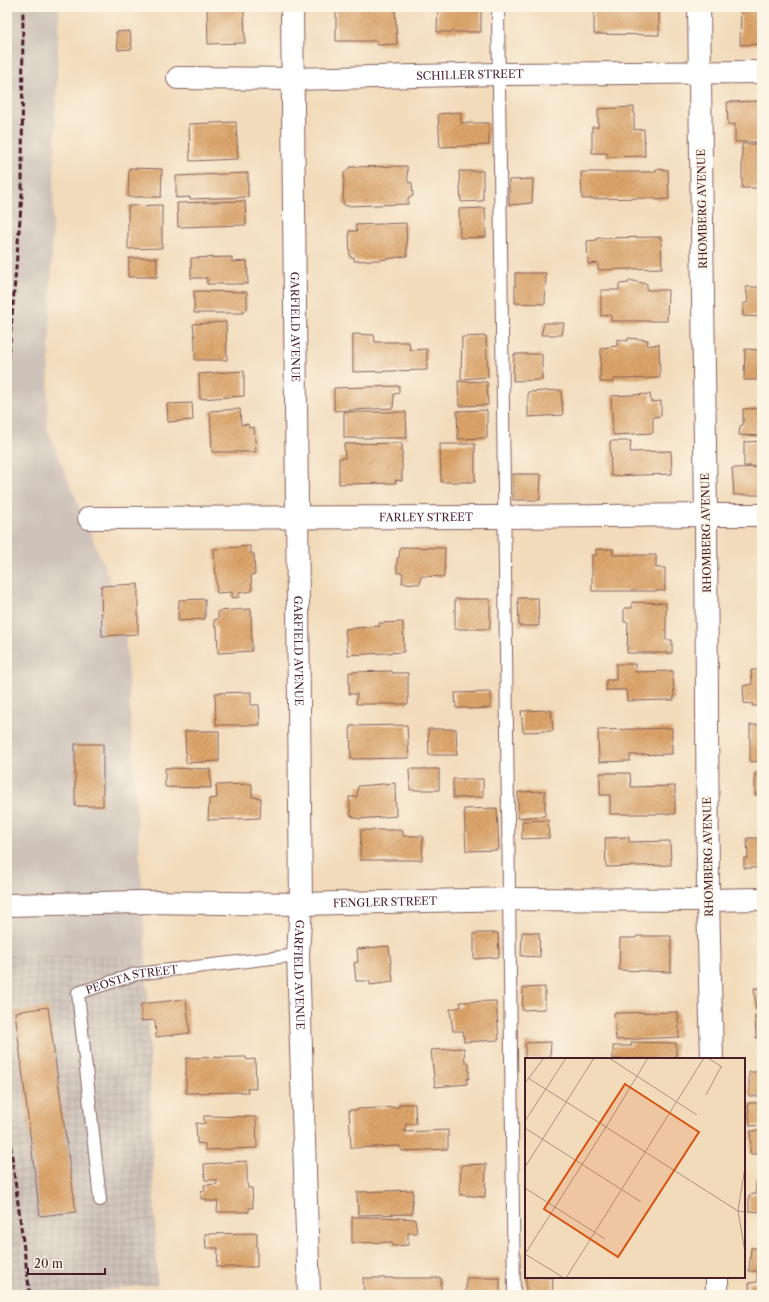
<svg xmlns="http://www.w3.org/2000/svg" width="769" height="1302" font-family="'Libre Caslon Text',serif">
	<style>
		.industrial { fill: url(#industrial-grid) }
		.railway { fill: #cec2b9 }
		.building { fill: url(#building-hatch) }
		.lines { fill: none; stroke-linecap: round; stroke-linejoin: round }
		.service-casing { stroke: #85615d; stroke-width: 14 }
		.minor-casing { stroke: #85615d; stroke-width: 24 }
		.tertiary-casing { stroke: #85615d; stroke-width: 24 }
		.secondary-casing { stroke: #85615d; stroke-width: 24 }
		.service { stroke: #fff; stroke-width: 12 }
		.minor { stroke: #fff; stroke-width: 22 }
		.tertiary { stroke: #fff; stroke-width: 22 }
		.secondary { stroke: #fff; stroke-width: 22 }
		.rail { stroke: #4a1f2b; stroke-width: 3; stroke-dasharray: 6 3; stroke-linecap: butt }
		.labels { text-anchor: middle; stroke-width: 3; stroke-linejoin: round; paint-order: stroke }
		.street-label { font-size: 11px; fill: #4a1f2b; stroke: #fcf5e5 }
		.inset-road { fill: none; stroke: #af9081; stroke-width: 1 }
		.view { fill: #d8530f; fill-opacity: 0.15; stroke: #d8530f; stroke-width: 2 }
		.inset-edge { fill: none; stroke: #4a1f2b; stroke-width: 2 }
	</style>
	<defs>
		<pattern id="industrial-grid" width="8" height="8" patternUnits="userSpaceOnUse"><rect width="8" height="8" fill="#cec2b9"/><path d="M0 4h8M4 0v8" fill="none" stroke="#b2a69f"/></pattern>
		<pattern id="building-hatch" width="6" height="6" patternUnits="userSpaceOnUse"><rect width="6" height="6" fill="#dda56a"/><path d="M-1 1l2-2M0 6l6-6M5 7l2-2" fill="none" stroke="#b58657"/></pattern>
	</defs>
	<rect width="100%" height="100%" fill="#fcf5e5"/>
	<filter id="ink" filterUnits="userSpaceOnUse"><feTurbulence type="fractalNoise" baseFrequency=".025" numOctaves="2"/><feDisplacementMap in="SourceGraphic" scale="8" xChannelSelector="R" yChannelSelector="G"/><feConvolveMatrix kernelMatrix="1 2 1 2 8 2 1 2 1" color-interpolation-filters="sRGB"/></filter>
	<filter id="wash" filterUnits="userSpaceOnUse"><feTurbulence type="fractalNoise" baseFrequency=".012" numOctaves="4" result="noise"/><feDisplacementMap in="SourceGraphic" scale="16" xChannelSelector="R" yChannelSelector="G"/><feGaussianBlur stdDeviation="0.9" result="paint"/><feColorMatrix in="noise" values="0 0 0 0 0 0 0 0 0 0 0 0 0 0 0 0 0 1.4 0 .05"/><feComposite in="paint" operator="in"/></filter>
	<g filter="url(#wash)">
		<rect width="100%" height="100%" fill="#f2dbbb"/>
		<path class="industrial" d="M7 954 146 956 157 1284 63 1295H7Z"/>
		<path class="railway" d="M7 7H59L47 429 124 614 146 956 7 954Z"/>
		<g id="blocks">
			<path class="building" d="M207 7H244L245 43 208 44Z
				M336 7H395L397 44 377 45V41H336Z
				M438 7H481V32H437Z
				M594 7H659V35L594 34Z
				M741 7H762V44L740 45Z
				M130 31 132 49 118 50 116 32Z
				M762 101V142H735V124L728 125 727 102Z
				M634 107V130L644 129 645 156 607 157V153H592V127H598V109Z
				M461 112V123H489V145L440 147 438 114Z
				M236 122 238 159 190 161 189 124Z
				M742 144H762V188H742Z
				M407 166 408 182 412 183 413 196 408 198V204L346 206 343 204 344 173 350 167Z
				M129 168 162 169 161 197H128Z
				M656 169 668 170 669 199 656 200V198L582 199 581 172H655Z
				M459 171H483V201L461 202Z
				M248 173V197L189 199 190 197 176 198V176Z
				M533 179 532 203 509 205V180Z
				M245 201 246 225 178 227 177 203Z
				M162 205V248L128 249V206Z
				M485 208 486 237 460 238 459 209Z
				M406 223 407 256 380 260 354 261V257L350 258 349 231H357L355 225Z
				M661 237 662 268 598 270V263L588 264 587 241 597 240V238Z
				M232 257V262L247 261 248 284H207V278H191V258Z
				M129 258H157V277H128Z
				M515 273H546L545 304 515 303Z
				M629 280 647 284V290H668L667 321H611V315L601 316V290H619V284L629 283Z
				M746 287H762V317L743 316V304L748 302Z
				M194 291 247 292V310L243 311V313H194Z
				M226 322 227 360H195V342L193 324Z
				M544 323H564L562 335H541Z
				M353 334 374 335 375 342H409L410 350 427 349V370L353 372Z
				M486 336 488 377 461 379 462 337Z
				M628 338 648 340 647 346 659 344 660 378 614 379V382H600L601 348 617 346V339L628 341Z
				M745 349 762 350V380H744Z
				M514 354H542V380L513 381Z
				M244 371V396L200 399 199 374Z
				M458 381 487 382 488 405 459 406Z
				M399 386V393L394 394 393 408 334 411V388Z
				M561 390 563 415 528 417V392Z
				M650 394 651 402 661 401V416L653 417V433L613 435 611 396Z
				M192 403 193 420 168 422 167 404Z
				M762 408V436L739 435 740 426 743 425V409Z
				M240 409 241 425 248 424 249 428 254 427 256 452H212L210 411Z
				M487 410V438L458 439 457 411Z
				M344 412H406L407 438H344Z
				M610 441H631L630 452 671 451 672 474 611 476Z
				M762 441V466H744V442Z
				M402 443V481L395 480 396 483 339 484V458H345L344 444Z
				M440 444H475V482H441Z
				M762 467V495H734L732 468Z
				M513 474H541L540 500H513Z
				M250 546 251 553 254 554 255 574 251 575 252 591 239 593V597L232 598V592L217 593 214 549Z
				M400 547 445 548 444 577 421 576 420 584 402 583 403 573H397V558H399Z
				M596 549H613V555H656V568H665V591H592V555H596Z
				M138 584V634L102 636 101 586Z
				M518 598H538L539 626H519Z
				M205 599V619L178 621 179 600Z
				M455 599H490V629H455Z
				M632 602 666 603V640H672V653H627L628 622H624V608H632Z
				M251 609 252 651 218 653 217 627H215L214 620 218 619V611Z
				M403 622 404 652 348 655 345 629 380 626 379 623Z
				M616 664H635V672L673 671 674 700 627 701 626 690H606V680H616Z
				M751 670H762V706H752L753 704 744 703 743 686 752 684Z
				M392 671V673H408V704H356L357 694H349V672Z
				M251 692V705H259L260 725H216L215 693Z
				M491 692V708L468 709V708H456L455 693Z
				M551 710 553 731 523 732 521 711Z
				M407 725 409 758 351 759 350 726Z
				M750 725H762V761L750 762Z
				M672 728V754L630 755V761L599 762 598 730Z
				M428 729H456L457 755H429Z
				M185 731H219V761L186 763Z
				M75 744H103V806H75Z
				M165 768 210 769 211 788 165 787Z
				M409 769H439V790H410Z
				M762 772V795H755V773Z
				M600 773H630L631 787 675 786V814H610V795H600Z
				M453 779H483V797L453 798Z
				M395 783 396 816 359 819 351 816 349 797H357L358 786Z
				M252 784V797L261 798 260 818 208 820 209 799 217 798 216 785Z
				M545 791V816L518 818V792Z
				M497 808 499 850 466 851 464 809Z
				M548 820 549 838 522 839V821Z
				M361 830H403V836H423L422 860H360Z
				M629 837V842L670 841 671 865 606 867 605 838Z
				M747 838H762V868H744V858H748Z
				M522 932 539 933 540 957 521 956Z
				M474 933H498L499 957 474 959Z
				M637 936H671V972L619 970 620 938H636Z
				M389 946 393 982 370 985V981H356L354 963 358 962 357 949Z
				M545 987V1009L522 1010 523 988Z
				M754 988H762V1010H756Z
				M186 999 190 1033 156 1037 155 1020 141 1021V1004Z
				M496 1001 499 1040 464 1042 463 1031H453L450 1009 461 1007 460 1002Z
				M48 1007 76 1212 40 1216 15 1012Z
				M678 1012 679 1037 616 1040 614 1013Z
				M755 1015H762V1037L756 1038Z
				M551 1042 550 1059H525V1043Z
				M631 1042 676 1043V1059H613V1046H632Z
				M464 1048 465 1063H469V1079L467 1078V1084L435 1087 431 1050Z
				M246 1057 247 1060 255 1059 256 1089 247 1088 248 1092 186 1093V1058Z
				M749 1072H762V1096H749Z
				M748 1103H762V1125L750 1126Z
				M399 1104H415L416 1124H406L405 1132 448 1130V1149L402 1151 400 1146 351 1148 349 1110H359L358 1109 399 1107Z
				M204 1116 256 1117 257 1148 205 1150V1144L197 1143 196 1123 204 1124Z
				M751 1131H762V1154H750Z
				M247 1161V1183L248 1188H252L253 1208H249V1212H217L218 1201H206L207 1199H201V1191L205 1190 204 1185 217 1184V1180H205L204 1164Z
				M486 1164 485 1197 460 1195 461 1165Z
				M756 1182H762V1212L749 1211V1195L756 1194Z
				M413 1190 412 1214 358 1215 357 1192Z
				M352 1217H384L415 1219 417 1233H408V1245L392 1246V1242L352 1243Z
				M257 1233V1267H217L218 1248H206L205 1234Z
				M751 1248H762V1271H749Z
				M757 1273H762V1295H750L749 1283 757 1282Z
				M526 1277 553 1278 552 1295H526Z
				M363 1278H441V1295H364Z
				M466 1278H500V1295H466Z"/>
		</g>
	</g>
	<g filter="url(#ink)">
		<use href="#blocks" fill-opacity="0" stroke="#85615d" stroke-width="1"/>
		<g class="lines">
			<defs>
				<g id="service">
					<path d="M498 7 514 1295"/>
					<path id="s1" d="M100 1200 78 993 136 974 298 955"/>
				</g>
				<g id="minor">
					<path id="s2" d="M292 7 301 904 298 955 309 1295"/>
					<path id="s3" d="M178 78 293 79 499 74 762 72"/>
					<path id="s4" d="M89 518 505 517 706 515H762"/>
					<path d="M708 900 762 899"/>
				</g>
				<path id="tertiary" d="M708 900 712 1059
					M717 1277V1295"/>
				<g id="secondary">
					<path id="s5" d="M7 905 142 902 301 904 510 899 708 900 706 515 699 7"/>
				</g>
			</defs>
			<use href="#service" class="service-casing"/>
			<use href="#minor" class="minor-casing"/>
			<use href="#tertiary" class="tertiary-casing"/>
			<use href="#secondary" class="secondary-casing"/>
			<use href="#service" class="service"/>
			<use href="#minor" class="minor"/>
			<use href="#tertiary" class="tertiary"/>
			<use href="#secondary" class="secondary"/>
			<path class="rail" d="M7 378 22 194 23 7
				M7 1119 30 1295"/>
		</g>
	</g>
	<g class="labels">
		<g class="street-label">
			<text dy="4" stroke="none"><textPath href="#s3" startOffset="292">SCHILLER STREET</textPath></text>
			<text transform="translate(702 209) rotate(-91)" y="4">RHOMBERG AVENUE</text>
			<text dy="4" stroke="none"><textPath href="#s2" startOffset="320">GARFIELD AVENUE</textPath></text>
			<text dy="4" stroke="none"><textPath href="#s4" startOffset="337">FARLEY STREET</textPath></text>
			<text transform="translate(706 533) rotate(-91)" y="4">RHOMBERG AVENUE</text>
			<text dy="4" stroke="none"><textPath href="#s2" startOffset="644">GARFIELD AVENUE</textPath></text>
			<text transform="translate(708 857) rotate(-91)" y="4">RHOMBERG AVENUE</text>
			<text dy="4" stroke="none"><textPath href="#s5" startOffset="378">FENGLER STREET</textPath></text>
			<text dy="4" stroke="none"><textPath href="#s2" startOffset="968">GARFIELD AVENUE</textPath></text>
			<text dy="4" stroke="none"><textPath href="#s1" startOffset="264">PEOSTA STREET</textPath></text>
		</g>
	</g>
	<g transform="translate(525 1058)">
		<rect width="220" height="220" fill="#f2dbbb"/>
		<path class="inset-road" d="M84 0 172 57M183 0 197 9M3 20 81 69 123 0M0 25 19 0M181 37 196 9M0 63 41 0M0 70 116 144M0 109 69 0M0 130 80 181M213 153 220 109M213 153 220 194M0 196 39 220M0 196 81 69 213 153 220 154M41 220 179 0"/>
		<path class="view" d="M100 26 174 74 93 199 19 151Z"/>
		<rect width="220" height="220" class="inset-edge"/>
	</g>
	<rect width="769" height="1302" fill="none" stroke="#fcf5e5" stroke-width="24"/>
	<path d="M28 1268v6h77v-6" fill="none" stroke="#4a1f2b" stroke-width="2"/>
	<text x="34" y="1268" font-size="12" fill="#4a1f2b" stroke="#fcf5e5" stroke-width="3" paint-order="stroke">20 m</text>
</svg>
